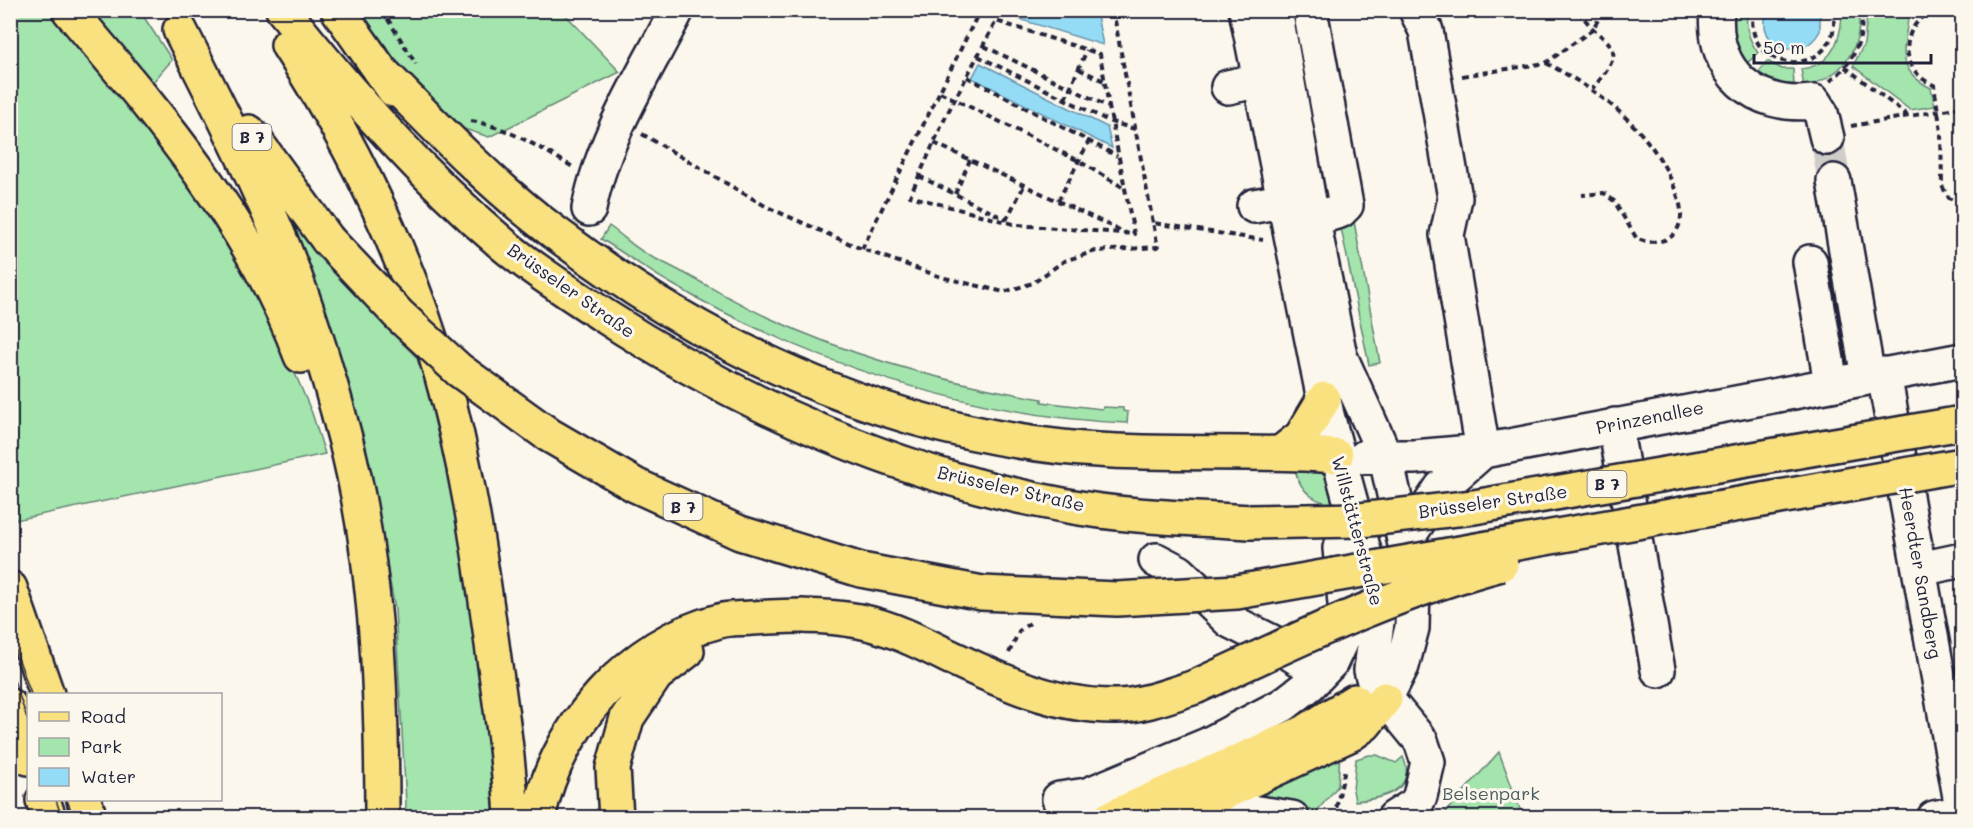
<svg xmlns="http://www.w3.org/2000/svg" width="1973" height="828" font-family="Mali,sans-serif">
	<style>
		.green { fill: #a4e4ad; stroke: #638374; stroke-width: 1.5 }
		.water { fill: #94dcf6; stroke: #6692ab; stroke-width: 1.5 }
		.lines { fill: none; stroke-linecap: round; stroke-linejoin: round }
		.minor-tunnel { stroke: #d0ccc9; stroke-width: 33; stroke-dasharray: 33 16; stroke-linecap: butt }
		.minor-casing { stroke: #22223b; stroke-width: 38 }
		.major-casing { stroke: #22223b; stroke-width: 38 }
		.highway-casing { stroke: #22223b; stroke-width: 38 }
		.path { stroke: #22223b; stroke-width: 4; stroke-dasharray: 6 4.5; stroke-linecap: butt }
		.minor { stroke: #fbf7ec; stroke-width: 33 }
		.major { stroke: #fae180; stroke-width: 33 }
		.highway { stroke: #fae180; stroke-width: 33 }
		.tram { stroke: #22223b; stroke-width: 1.5 }
		.highway-bridge-casing { stroke: #22223b; stroke-width: 38; stroke-linecap: butt }
		.highway-bridge { stroke: #fae180; stroke-width: 33 }
		.labels { text-anchor: middle; stroke-width: 6; stroke-linejoin: round; paint-order: stroke }
		.shield { fill: #fbf7ec; stroke: #636270; stroke-width: 1.5 }
		.shield-label { font-size: 16px; font-weight: bold; fill: #22223b }
		.street-label { font-size: 18px; fill: #22223b; stroke: #fbf7ec }
		.park-label { font-size: 18px; fill: #495c5d; stroke: #fbf7ec }
	</style>
	<rect width="100%" height="100%" fill="#fbf7ec"/>
	<filter id="ink" filterUnits="userSpaceOnUse"><feTurbulence type="fractalNoise" baseFrequency=".0167" numOctaves="2"/><feDisplacementMap in="SourceGraphic" scale="12" xChannelSelector="R" yChannelSelector="G"/><feConvolveMatrix kernelMatrix="1 2 1 2 8 2 1 2 1" color-interpolation-filters="sRGB"/></filter>
	<g filter="url(#ink)">
		<path class="green" d="M10 11H140L172 60 133 105 215 210 266 306 312 413 325 454 16 520 10 505Z
			M360 11H562L620 72 489 137 439 121Z
			M1729 11H1748C1744 26 1749 40 1758 53L1744 66 1733 48Z
			M1893 11H1909C1906 45 1892 69 1931 88L1935 106 1910 110 1853 66 1864 44 1867 15Z
			M1859 15C1861 53 1839 78 1804 87L1801 69C1829 66 1840 44 1842 17Z
			M1767 61 1782 69H1793L1794 86 1771 83 1757 75Z
			M289 211 379 319 428 369 477 621 500 817H405L406 803 395 609 363 436 316 287Z
			M1353 216 1380 363 1369 365 1339 218Z
			M609 226C624 236 637 251 656 259 691 275 730 300 767 317 855 358 947 383 1042 399V402L1102 409 1103 407 1123 408V411L1128 412 1127 423C968 416 808 363 670 283 647 270 624 253 601 239Z
			M1325 464 1340 505C1316 503 1301 494 1295 470Z
			M1340 752 1338 786 1312 817 1280 809 1225 804Z
			M1499 752 1523 817H1441Z
			M1369 755H1377L1396 763 1403 757C1418 791 1381 799 1355 801L1353 790 1356 759Z"/>
		<path class="water" d="M993 11H1096L1103 45Z
			M1767 11H1820V31C1801 66 1754 46 1767 11Z
			M980 63 1107 127 1112 148 972 78Z"/>
		<g class="lines">
			<path class="minor-tunnel" d="M1827 138 1834 181"/>
			<defs>
				<path id="minor" d="M1246 10 1327 415 1379 606 1371 670 1375 685 1421 741 1428 762 1420 796 1416 804 1394 818
					M1275 10 1308 196 1340 356 1386 458 1413 581 1412 628 1402 666 1385 699
					M1310 10 1346 205 1340 211 1313 219
					M1717 10C1711 72 1755 109 1814 102L1821 113 1827 138
					M1228 87 1279 76
					M1834 181 1868 377
					M1254 206 1303 197
					M589 209C602 139 645 73 677 10
					M1810 262 1831 383
					M1884 374 1962 808
					M1615 425 1658 670
					M1365 457H1414L1483 451 1962 360
					M1412 531 1441 488 1483 451 1447 235 1455 198 1426 31 1416 10
					M1156 560 1179 572 1230 621 1274 643 1307 664 1331 662
					M1920 569 1962 560
					M1059 799 1087 795 1207 745 1283 705 1309 685 1331 662 1343 636 1346 615 1340 548 1352 508
					M1221 818 1251 812 1292 818
					M1934 818 1962 812"/>
				<path id="major" d="M10 588 47 694
					M10 706 28 758
					M43 800 49 818
					M84 800 90 818"/>
				<path id="highway" d="M69 10C159 116 252 224 301 356
					M283 10C351 95 422 176 505 246 535 271 570 293 603 315 743 406 903 477 1068 506 1128 517 1190 518 1250 522
					M338 10 394 90
					M180 30C213 95 246 160 275 227 304 294 327 368 345 438 377 562 382 690 382 818
					M288 45C354 146 407 258 441 373 466 460 479 548 491 637 499 696 509 757 512 818
					M381 71C436 127 491 185 554 232 703 345 875 427 1062 447 1154 457 1245 449 1336 456
					M249 132 328 240
					M1282 452 1301 437 1324 399
					M538 818C557 726 628 645 719 621 729 618 741 619 751 618 788 616 823 614 859 621 890 627 920 642 948 656 1001 681 1055 707 1116 706 1142 706 1170 695 1195 687
					M616 818 613 768 627 718 656 675 687 651
					M1110 818 1305 732 1355 701
					M1169 818 1351 734 1365 724 1385 699"/>
			</defs>
			<use href="#minor" class="minor-casing"/>
			<use href="#major" class="major-casing"/>
			<use href="#highway" class="highway-casing"/>
			<path class="path" d="M382 10 416 64
				M1113 10 1153 223
				M1579 10C1600 49 1637 38 1592 89
				M1753 10C1742 81 1846 78 1833 10
				M1934 10C1899 25 1898 71 1934 85L1941 132 1942 186 1949 198 1962 206
				M1957 10 1962 13
				M1834 15 1859 10
				M984 46 1109 107 1100 54 996 21 946 116 910 196 1017 225 1134 234 1109 107
				M978 56 1111 122 1135 129
				M1546 63C1601 92 1651 129 1675 189 1681 204 1685 219 1675 233 1666 244 1648 243 1637 239L1614 201 1604 193 1582 195
				M1845 67 1908 116
				M1079 69 1104 81
				M1462 76 1546 63 1592 30 1604 10
				M967 77 1117 156
				M1830 81C1853 64 1865 39 1861 10
				M940 92 1077 160 1124 188
				M1065 99 1087 50
				M471 121C506 126 542 149 573 167
				M1851 126 1962 107
				M642 134 767 207 862 249 941 277 1004 292 1033 283 1064 261 1096 251 1158 247 1153 223 1263 240
				M934 143 1126 233
				M919 176 1007 220
				M955 194 970 160
				M1058 201 1090 139
				M1006 220 1024 186
				M862 249 980 10
				M1009 653 1019 631 1030 623
				M1334 818 1345 769"/>
			<use href="#minor" class="minor"/>
			<use href="#major" class="major"/>
			<use href="#highway" class="highway"/>
			<path class="tram" d="M10 635 31 694
				M10 669 28 721
				M56 800 62 818
				M67 800 74 818"/>
			<defs>
				<path id="highway-bridge" d="M328 240 400 316 459 370 549 435 635 485 740 533 861 570 982 593 1117 599 1237 592 1962 465
					M1250 522 1360 520 1474 507 1962 423
					M1195 687C1295 641 1394 592 1501 564"/>
			</defs>
			<use href="#highway-bridge" class="highway-bridge-casing"/>
			<use href="#highway-bridge" class="highway-bridge"/>
		</g>
	</g>
	<g class="labels">
		<g class="shield">
			<rect x="232.5" y="124" width="39" height="26" rx="4.5"/>
			<rect x="1587.5" y="471" width="39" height="26" rx="4.5"/>
			<rect x="663.5" y="494" width="39" height="26" rx="4.5"/>
		</g>
		<g class="shield-label">
			<text x="252" y="143">B 7</text>
			<text x="1607" y="490">B 7</text>
			<text x="683" y="513">B 7</text>
		</g>
		<g class="street-label">
			<text transform="translate(571 291) rotate(35)" y="6">Brüsseler Straße</text>
			<text transform="translate(1650 418) rotate(-11)" y="6">Prinzenallee</text>
			<text transform="translate(1011 489) rotate(13)" y="6">Brüsseler Straße</text>
			<text transform="translate(1493 502) rotate(-8)" y="6">Brüsseler Straße</text>
			<text transform="translate(1357 531) rotate(75)" y="6">Willstätterstraße</text>
			<text transform="translate(1920 573) rotate(80)" y="6">Heerdter Sandberg</text>
		</g>
		<g class="park-label">
			<text x="1491" y="800">Belsenpark</text>
		</g>
	</g>
	<rect width="1973" height="828" fill="none" stroke="#fbf7ec" stroke-width="36"/>
	<rect x="18" y="18" width="1937" height="792" fill="none" stroke="#22223b" stroke-width="2" filter="url(#ink)"/>
	<rect x="27" y="693" width="195" height="108" fill="#fbf7ec" stroke="#a4a2a5" stroke-width="1.5"/>
	<rect x="39" y="712" width="30" height="9" fill="#fae180" stroke="#a4a2a5" stroke-width="1.5"/>
	<text x="81" y="723" font-size="18" fill="#22223b">Road</text>
	<rect x="39" y="738" width="30" height="18" fill="#a4e4ad" stroke="#a4a2a5" stroke-width="1.5"/>
	<text x="81" y="753" font-size="18" fill="#22223b">Park</text>
	<rect x="39" y="768" width="30" height="18" fill="#94dcf6" stroke="#a4a2a5" stroke-width="1.5"/>
	<text x="81" y="783" font-size="18" fill="#22223b">Water</text>
	<path d="M1754 54v9h177v-9" fill="none" stroke="#22223b" stroke-width="3"/>
	<text x="1763" y="54" font-size="18" fill="#22223b" stroke="#fbf7ec" stroke-width="4.5" paint-order="stroke">50 m</text>
</svg>
